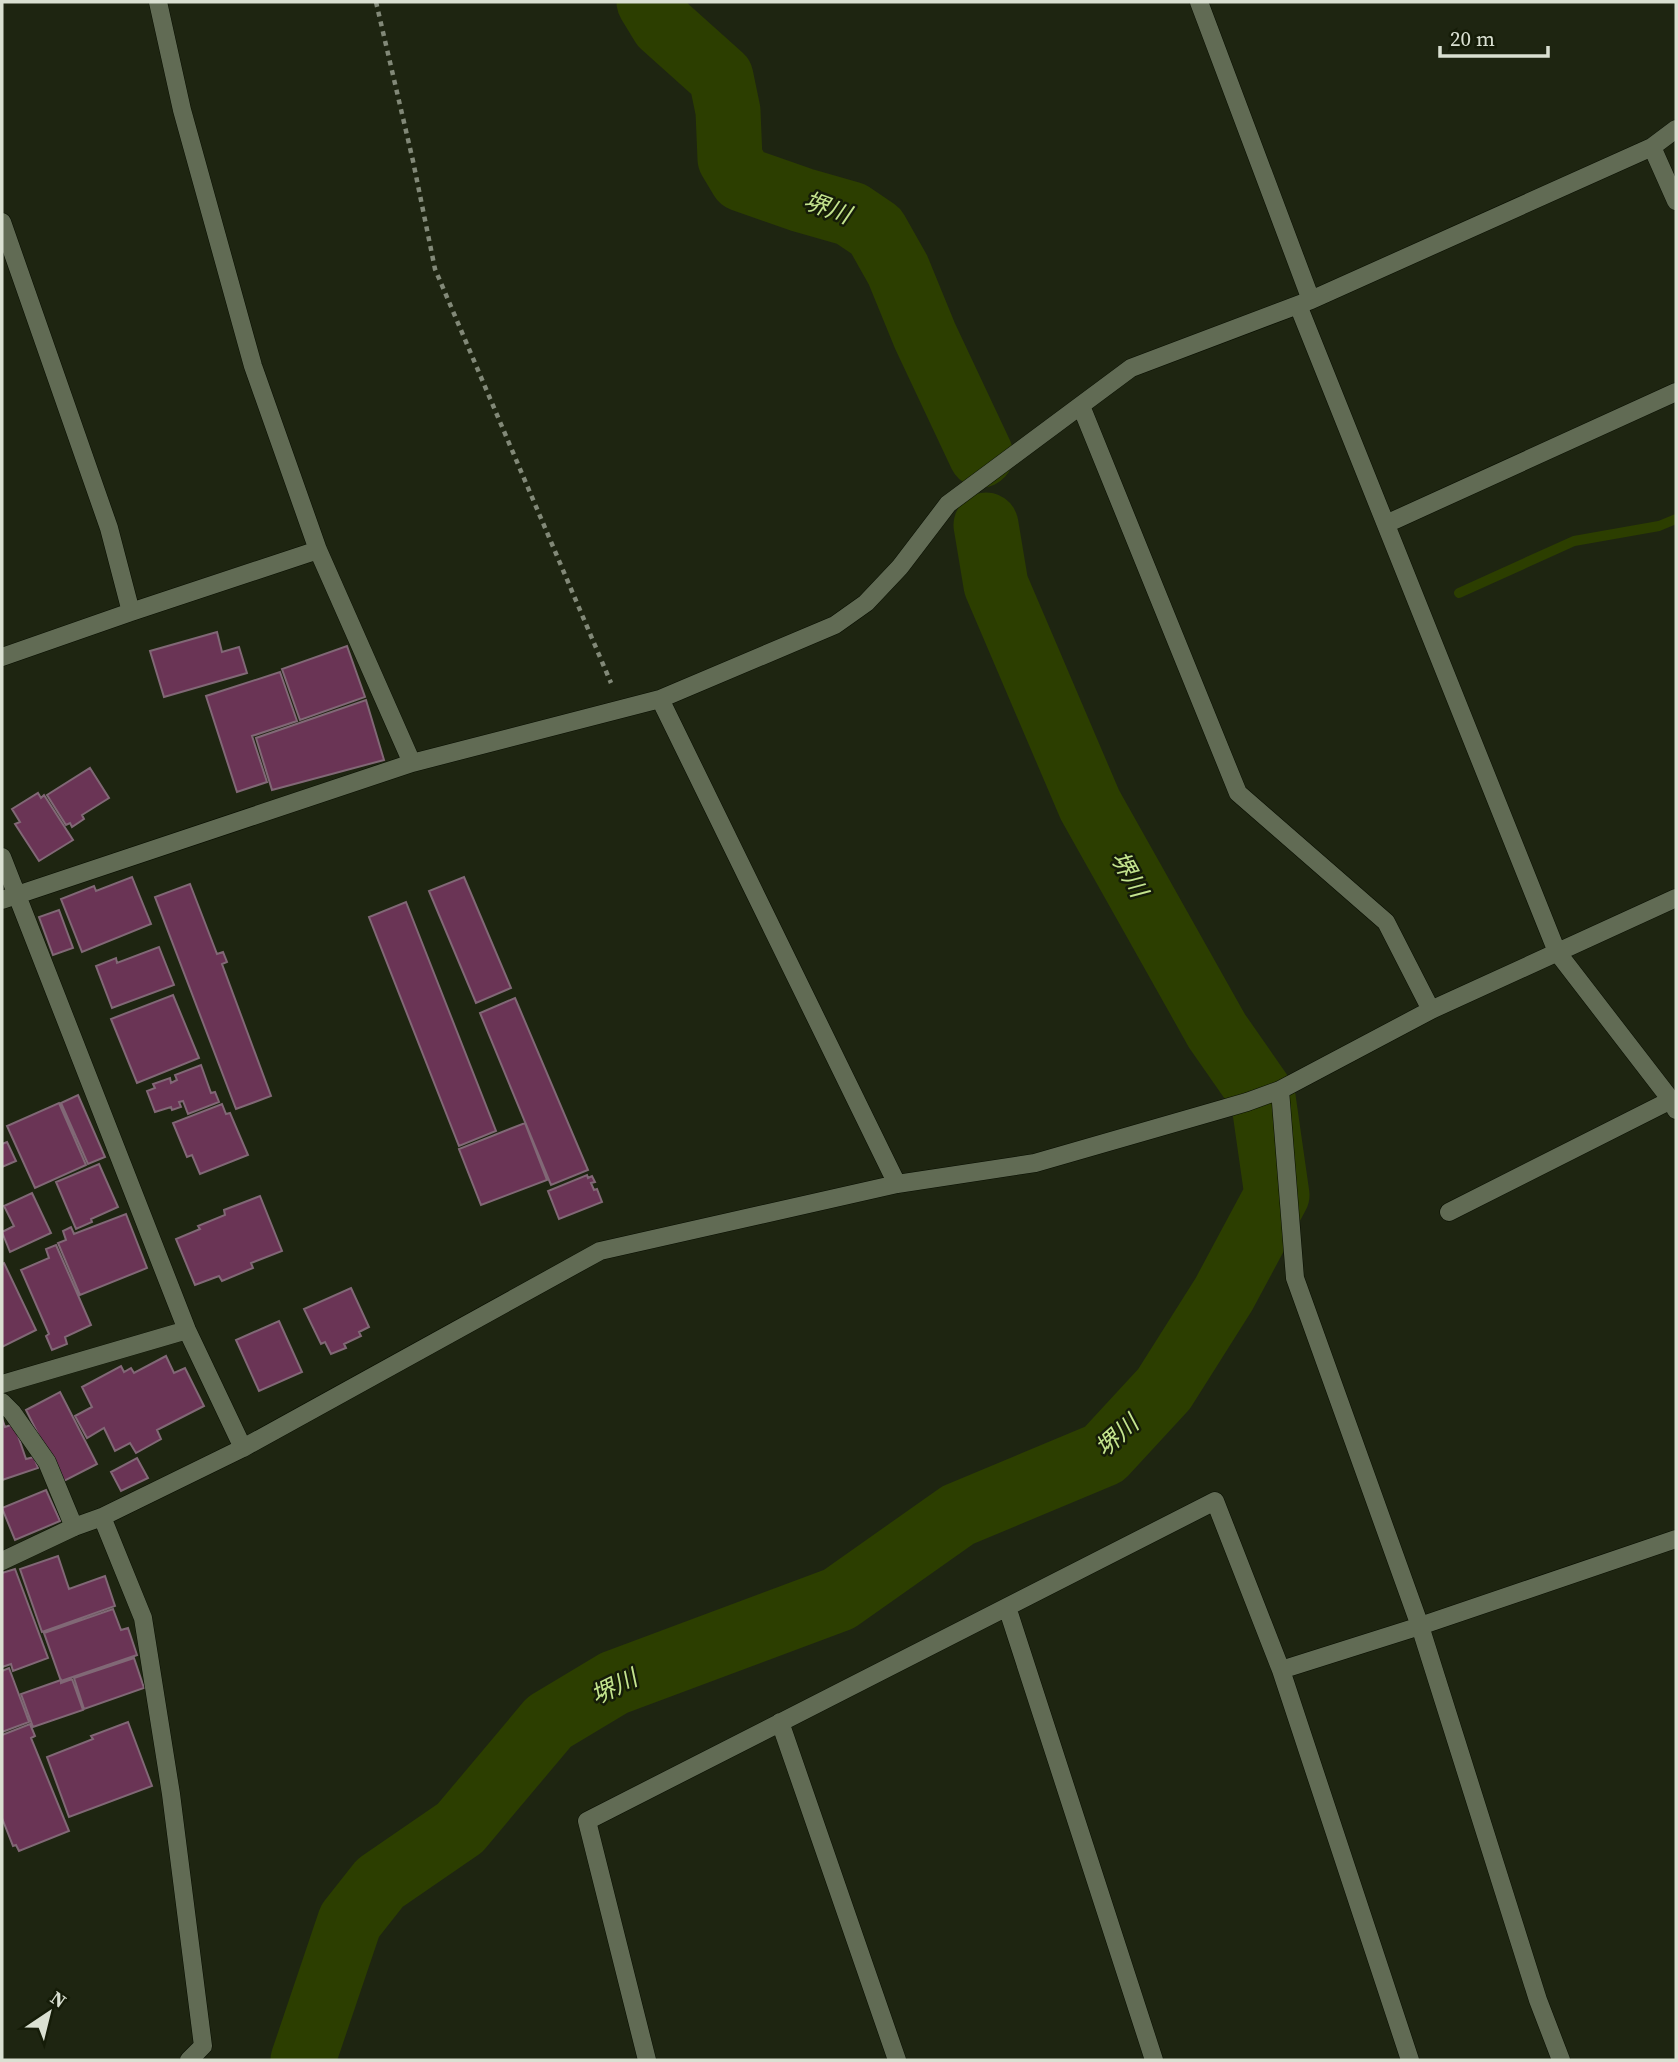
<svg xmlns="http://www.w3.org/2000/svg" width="1678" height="2062" font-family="'Source Serif 4','Noto Sans JP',serif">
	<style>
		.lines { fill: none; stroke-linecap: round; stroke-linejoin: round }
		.stream { stroke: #2c3e00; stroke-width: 10 }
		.river { stroke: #2c3e00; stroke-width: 65 }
		.building { fill: #6a3455; stroke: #816876; stroke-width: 2 }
		.service-casing { stroke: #080e00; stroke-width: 19 }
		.minor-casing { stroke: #080e00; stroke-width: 19 }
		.path { stroke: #828978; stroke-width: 4.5; stroke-dasharray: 5 5; stroke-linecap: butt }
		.service { stroke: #616b54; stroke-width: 18 }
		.minor { stroke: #616b54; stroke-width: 18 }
		.labels { text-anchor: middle; stroke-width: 5; stroke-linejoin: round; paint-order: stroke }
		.water-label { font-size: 24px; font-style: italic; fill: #c4e48e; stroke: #151c08 }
	</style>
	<rect width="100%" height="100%" fill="#1e2511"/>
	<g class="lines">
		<path class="stream" d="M1459 593 1574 541 1659 526 1676 519"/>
		<path class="river" d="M649 2 663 25 721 77 728 111 730 159 742 179 802 200 851 214 876 231 898 270 925 336 981 455
			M303 2060 350 1921 380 1883 460 1828 549 1722 614 1683 839 1599 958 1515 1104 1454 1164 1389 1224 1294 1277 1195 1263 1097 1217 1031 1090 805 996 585 986 525"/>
	</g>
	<path class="building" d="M217 632 222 652 239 647 247 673 164 697 150 651Z
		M347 646 365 697 300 720 282 669Z
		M280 672 297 721 252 736 267 782 237 792 206 696Z
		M366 700 384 760 272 790 256 738Z
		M90 768 109 798 82 815 84 819 72 827 70 823 66 825 47 795Z
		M38 793 41 798 44 795 73 840 39 861 15 824 20 822 12 809Z
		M132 877 151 924 82 952 61 899 94 886 96 891Z
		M464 877 511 988 476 1003 429 891Z
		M190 884 217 954 223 952 227 962 222 964 271 1096 236 1109 155 897Z
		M406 902 496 1131 459 1146 369 917Z
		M59 910 73 948 53 955 39 917Z
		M159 947 174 985 112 1008 96 966 116 958 117 963Z
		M173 995 199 1058 137 1083 111 1019Z
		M515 998 588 1170 551 1185 480 1013Z
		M201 1065 211 1093 215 1092 219 1102 188 1114 183 1101 179 1102 181 1107 172 1110 171 1107 155 1112 147 1091 155 1088 153 1084 170 1078 171 1083 177 1080 175 1075Z
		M78 1095 105 1157 88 1164 61 1103Z
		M59 1103 86 1165 35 1188 7 1126Z
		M222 1104 226 1114 230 1113 248 1155 200 1174 192 1155 187 1157 173 1123Z
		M525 1123 547 1180 481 1205 459 1149Z
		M7 1142 16 1161 2 1167V1144Z
		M99 1164 118 1207 91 1219 92 1222 76 1229 56 1182Z
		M587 1175 588 1178 592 1176 595 1182 591 1183 594 1190 597 1189 602 1202 559 1219 548 1191Z
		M32 1193 51 1233 10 1252 2 1232 14 1226 4 1206Z
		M260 1196 282 1251 251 1263 253 1268 222 1281 219 1276 195 1285 176 1239 200 1229 198 1226 225 1215 224 1210Z
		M126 1214 147 1268 80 1295 58 1243 66 1240 63 1231 71 1227 74 1234Z
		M56 1245 91 1325 65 1337 67 1344 52 1350 46 1336 49 1334 21 1270 49 1258 46 1249Z
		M4 1263 36 1330 2 1347V1264Z
		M351 1288 369 1327 359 1332 361 1336 344 1344 346 1348 331 1354 325 1342 321 1344 304 1309Z
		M279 1321 302 1372 259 1391 236 1340Z
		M166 1356 174 1373 185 1368 204 1406 157 1430 161 1439 136 1453 130 1443 115 1451 104 1428 87 1438 75 1416 92 1407 82 1387 121 1366 124 1372 131 1368 134 1373Z
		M60 1392 97 1464 62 1482 26 1410Z
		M2 1418 5 1427 14 1424 26 1459 34 1457 38 1468 2 1480Z
		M137 1458 148 1478 121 1491 111 1472Z
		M46 1490 60 1521 15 1540 2 1508Z
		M58 1556 69 1589 105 1576 115 1606 42 1632 20 1569Z
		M15 1569 48 1658 13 1671 11 1664 2 1667V1573Z
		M113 1609 121 1630 128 1628 137 1655 61 1681 44 1633Z
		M134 1658 144 1688 84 1709 74 1678Z
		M9 1668 29 1722 2 1732V1671Z
		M72 1679 83 1710 33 1727 21 1694 61 1680V1683Z
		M128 1722 152 1786 69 1817 47 1757 93 1739 91 1736Z
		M30 1724 35 1736 31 1738 69 1831 19 1851 16 1845 13 1846 2 1818V1735Z"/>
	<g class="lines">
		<defs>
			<path id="service" d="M2 1402 12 1412 47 1462 74 1527"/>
			<path id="minor" d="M158 2 182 110 253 366 318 550 412 763
				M1199 2 1311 300
				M1652 147 1676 201
				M2 222 109 528 131 612
				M1298 305 1557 952 1671 1100 1676 1110
				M1081 406 1238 793 1386 922 1431 1010 1676 898
				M1386 524 1676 392
				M2 657 131 612 318 550
				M660 699 897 1184
				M2 857 187 1330 243 1448
				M2 900 412 763 660 699 835 625 866 603 900 567 948 504 1131 368 1311 300 1652 147 1676 129
				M1280 1090 1295 1278 1420 1626 1538 2000 1561 2060
				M1449 1212 1671 1100
				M2 1384 187 1330
				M102 1517 143 1618 171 1794 203 2046 189 2060
				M2 1561 74 1527 102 1517 243 1448 600 1251 897 1184 1035 1163 1247 1102 1280 1090 1431 1010
				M1007 1607 1154 2060
				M1281 1670 1420 1626 1676 1539
				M780 1722 897 2060
				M647 2060 587 1821 1215 1501 1281 1670 1410 2060"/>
		</defs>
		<use href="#service" class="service-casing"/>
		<use href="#minor" class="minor-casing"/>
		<path class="path" d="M376 2 413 161 435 269 611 683"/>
		<use href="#service" class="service"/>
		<use href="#minor" class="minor"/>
	</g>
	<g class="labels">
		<g class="water-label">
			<text transform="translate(827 208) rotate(20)" y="8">堺川</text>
			<text transform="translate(1129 874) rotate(61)" y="8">堺川</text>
			<text transform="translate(1117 1436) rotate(-42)" y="8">堺川</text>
			<text transform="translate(614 1687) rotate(-26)" y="8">堺川</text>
		</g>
	</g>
	<rect width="1678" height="2062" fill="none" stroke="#dae0d2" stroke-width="7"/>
	<g transform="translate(49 2013) rotate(35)" stroke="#151c08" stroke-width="5" paint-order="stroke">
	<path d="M0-5L12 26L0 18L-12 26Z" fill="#dae0d2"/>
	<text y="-10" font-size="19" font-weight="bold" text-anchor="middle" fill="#dae0d2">N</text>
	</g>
	<path d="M1440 46v10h108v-10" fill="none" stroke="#dae0d2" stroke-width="3.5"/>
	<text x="1450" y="46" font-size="21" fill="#dae0d2" stroke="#151c08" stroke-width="5" paint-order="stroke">20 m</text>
</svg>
